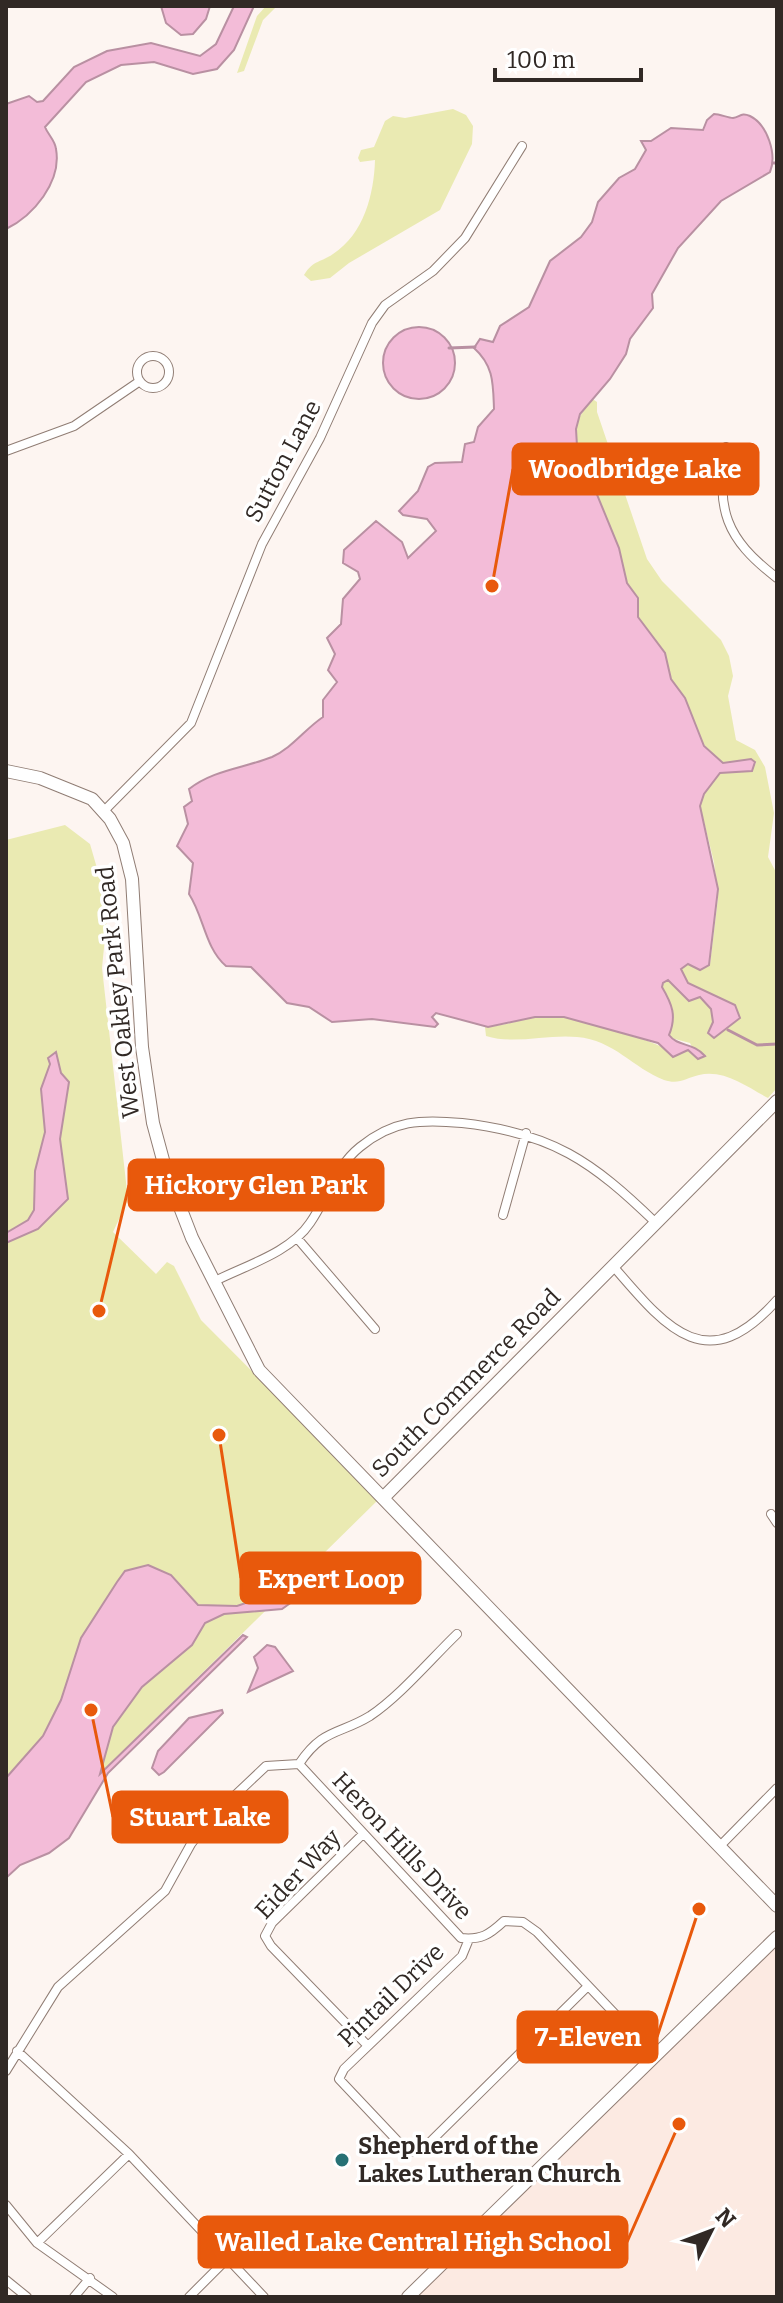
<svg xmlns="http://www.w3.org/2000/svg" width="783" height="2303" font-family="Bitter,serif">
	<style>
		.built { fill: #fceae2 }
		.green { fill: #eaeab2 }
		.water { fill: #f3bcd8; stroke: #b990a2; stroke-width: 2 }
		.lines { fill: none; stroke-linecap: round; stroke-linejoin: round }
		.stream { stroke: #b990a2; stroke-width: 3 }
		.street-casing { stroke: #907d74; stroke-width: 10 }
		.secondary-casing { stroke: #907d74; stroke-width: 14 }
		.street { stroke: #fff; stroke-width: 8 }
		.secondary { stroke: #fff; stroke-width: 12 }
		.poi-dot { fill: #277175; stroke: #fff; stroke-width: 3 }
		.labels { text-anchor: middle; stroke-width: 7; stroke-linejoin: round; paint-order: stroke }
		.street-label { font-size: 24px; fill: #312925; stroke: #fff }
		.poi-label { font-size: 24px; font-weight: bold; fill: #312925; stroke: #fff; text-anchor: start }
		.leader { fill: none; stroke: #e8590c; stroke-width: 3 }
		.callout-dot { fill: #e8590c; stroke: #fff; stroke-width: 3 }
		.callout { fill: #e8590c; stroke: #e8590c; stroke-width: 3 }
		.callout-label { font-size: 26px; text-anchor: middle; font-weight: bold; fill: #fff }
	</style>
	<rect width="100%" height="100%" fill="#fdf5f1"/>
	<path class="built" d="M760 1950H777V2297H401Z"/>
	<path class="green" d="M266 6H277L263 20 244 71 237 73 257 16Z
		M453 109 466 115 473 126 472 144 440 210 349 263 330 278 311 281 304 275C313 260 322 262 333 254 364 234 374 194 375 160L360 162 358 158 361 150 374 147 385 121 393 116 405 118Z
		M591 398 597 402V412L647 559 662 581 721 640 729 656 733 676 728 696 736 740 755 750 765 767 774 813 768 857 777 874V1088L768 1098C747 1087 724 1069 699 1075 686 1078 679 1085 664 1080 633 1068 614 1040 577 1037 547 1034 514 1045 486 1036L485 1027C506 1026 526 1017 547 1016 576 1015 654 1040 678 1055L688 1050 698 1059 690 1043 671 1038 669 1033C679 1015 668 1001 662 985L668 980 687 999 700 997 711 1009 713 1022 709 1033 726 1001 688 983 680 969 688 964 694 967 710 964 718 898 714 862 700 806 704 794 720 773 756 764 751 759 723 763 702 743 685 698 671 679 665 653 638 617V598L627 583 616 542 577 446 576 423Z
		M65 825 90 844 108 906 102 968 128 1200 113 1232 156 1274 167 1262 174 1266 201 1320 379 1499 6 1866V840Z"/>
	<path class="water" d="M161 6H210L206 19 193 34 181 35 166 23Z
		M234 6H254L234 50 217 69 193 74 154 62 121 65 86 82 45 127C48 135 55 140 56 149 62 182 33 216 6 229V104L29 96 37 102 43 101 74 67 107 51 151 43 200 56 216 44Z
		M714 114C720 114 728 118 733 118 740 117 741 112 750 116 768 125 777 155 770 172L721 201 678 248 652 294 653 308 630 339 626 354 610 379 580 414 576 429 577 446 619 548 627 583 638 598V617L665 653 671 679 685 698 704 746 723 763 751 759 755 762 752 771 720 773 704 794 700 806 718 889 709 965 700 970 688 964 681 969 688 983 735 1005 740 1018 714 1038 708 1033 713 1022 711 1009 700 997 689 1001 668 980 663 983 662 987C672 1004 677 1016 669 1035 678 1047 693 1042 705 1056L698 1059 688 1050 673 1057 658 1043 564 1017H535L488 1027 436 1013 432 1017 438 1024 435 1027 372 1019 332 1022 309 1007 287 1003 251 967 226 966C205 948 204 917 189 894L193 863 177 846 188 824 184 807 192 801 189 789C213 770 244 768 272 757 292 748 305 729 323 717V700L337 682 328 670 335 654 327 638 341 624 343 599 360 579 358 572 343 563 344 550 376 521 402 542 408 558 436 531 427 519 403 515 399 511 418 491 428 467 435 463 462 462 465 444 474 442 478 427 494 409C493 384 494 366 474 348L480 339 493 342 500 326 529 307 550 261 581 237 592 222 598 202 619 178 635 169 646 150 641 141H651L671 128 703 130 707 120Z
		M383 363a36 36 0 1 1 72 0a36 36 0 1 1-72 0Z
		M56 1052 61 1073 69 1082 60 1139 68 1199 38 1229 6 1243V1233L28 1220 34 1210 35 1171 45 1132 41 1089 50 1064 48 1058Z
		M148 1565 171 1575 198 1605 237 1606 290 1588 296 1593V1599L282 1609 224 1614 205 1623 192 1645 142 1687 113 1727 100 1774 243 1635 247 1637 108 1773 69 1838 49 1853 20 1865 6 1878V1778L43 1736 61 1700 81 1638 117 1582 125 1571Z
		M267 1645 275 1647 293 1671 248 1692 258 1668 254 1657Z
		M222 1710 223 1713 164 1772 159 1775 152 1768 158 1751 189 1718Z"/>
	<g class="lines">
		<path class="stream" d="M773 163H777
			M449 348 475 347
			M728 1030 757 1045 777 1044"/>
		<defs>
			<path id="street" d="M137 372a16 16 0 1 1 32 0a16 16 0 1 1-32 0Z
				M726 447C716 510 725 538 777 578
				M6 451 74 426 140 381
				M103 812 191 723 262 544 320 438 372 323 385 305 433 271 465 238 522 146
				M503 1215 526 1133
				M297 1238 375 1329
				M613 1266C667 1329 707 1379 777 1300
				M213 1282C244 1266 290 1253 310 1223 328 1197 335 1167 360 1147 393 1120 421 1119 462 1123 552 1133 592 1161 656 1223
				M771 1514 777 1523
				M457 1634C431 1659 399 1697 370 1716 339 1735 323 1728 299 1764L461 1938C481 1940 489 1935 504 1921L523 1922 537 1932 654 2055
				M362 1835 272 1923 265 1936 271 1946 368 2046
				M719 1847 777 1788
				M469 1939 462 1956 344 2069 339 2079 407 2151 416 2152 427 2145 588 1986
				M17 2051 129 2154 264 2297
				M6 2071 58 1987 165 1891 191 1844 210 1819 266 1766 299 1764
				M6 2205 37 2243 113 2297
				M37 2243 129 2154
				M6 2280 27 2297
				M74 2297 90 2278
				M189 2297 229 2257"/>
			<path id="secondary" d="M6 771 40 778 92 799 110 819 123 843 132 879 142 1047 153 1123 166 1171 192 1238 259 1370 777 1906
				M384 1497 777 1101
				M408 2297 777 1937"/>
		</defs>
		<use href="#street" class="street-casing"/>
		<use href="#secondary" class="secondary-casing"/>
		<use href="#street" class="street"/>
		<use href="#secondary" class="secondary"/>
	</g>
	<circle class="poi-dot" cx="342" cy="2160" r="8"/>
	<g class="labels">
		<g class="street-label">
			<text transform="translate(283 461) rotate(-62)" y="8">Sutton Lane</text>
			<text transform="translate(118 992) rotate(-96)" y="8">West Oakley Park Road</text>
			<text transform="translate(466 1383) rotate(-45)" y="8">South Commerce Road</text>
			<text transform="translate(402 1846) rotate(47)" y="8">Heron Hills Drive</text>
			<text transform="translate(298 1874) rotate(-47)" y="8">Eider Way</text>
			<text transform="translate(391 1995) rotate(-44)" y="8">Pintail Drive</text>
		</g>
		<g class="poi-label">
			<text x="358" y="2154">Shepherd of the<tspan x="358" dy="28">Lakes Lutheran Church</tspan></text>
		</g>
	</g>
	<path class="leader" d="M492 586L513 469M99 1311L129 1185M219 1435L241 1578M91 1710L113 1817M699 1909L657 2037M679 2124L627 2242"/>
	<g class="callout-dot">
		<circle cx="492" cy="586" r="8"/>
		<circle cx="99" cy="1311" r="8"/>
		<circle cx="219" cy="1435" r="8"/>
		<circle cx="91" cy="1710" r="8"/>
		<circle cx="699" cy="1909" r="8"/>
		<circle cx="679" cy="2124" r="8"/>
	</g>
	<g class="callout">
		<rect x="513" y="444" width="245" height="50" rx="8"/>
		<rect x="129" y="1160" width="254" height="50" rx="8"/>
		<rect x="241" y="1553" width="179" height="50" rx="8"/>
		<rect x="113" y="1792" width="174" height="50" rx="8"/>
		<rect x="518" y="2012" width="139" height="50" rx="8"/>
		<rect x="199" y="2217" width="428" height="50" rx="8"/>
	</g>
	<g class="callout-label">
		<text x="635" y="478">Woodbridge Lake</text>
		<text x="256" y="1194">Hickory Glen Park</text>
		<text x="331" y="1588">Expert Loop</text>
		<text x="200" y="1826">Stuart Lake</text>
		<text x="588" y="2046">7-Eleven</text>
		<text x="413" y="2251">Walled Lake Central High School</text>
	</g>
	<rect width="783" height="2303" fill="none" stroke="#312925" stroke-width="16"/>
	<g transform="translate(711 2231) rotate(48)" stroke="#ffffff" stroke-width="6" paint-order="stroke">
	<path d="M0-6L14 30L0 20L-14 30Z" fill="#312925"/>
	<text y="-12" font-size="22" font-weight="bold" text-anchor="middle" fill="#312925">N</text>
	</g>
	<path d="M495 68v12h146v-12" fill="none" stroke="#312925" stroke-width="4"/>
	<text x="507" y="68" font-size="24" fill="#312925" stroke="#ffffff" stroke-width="6" paint-order="stroke">100 m</text>
</svg>
